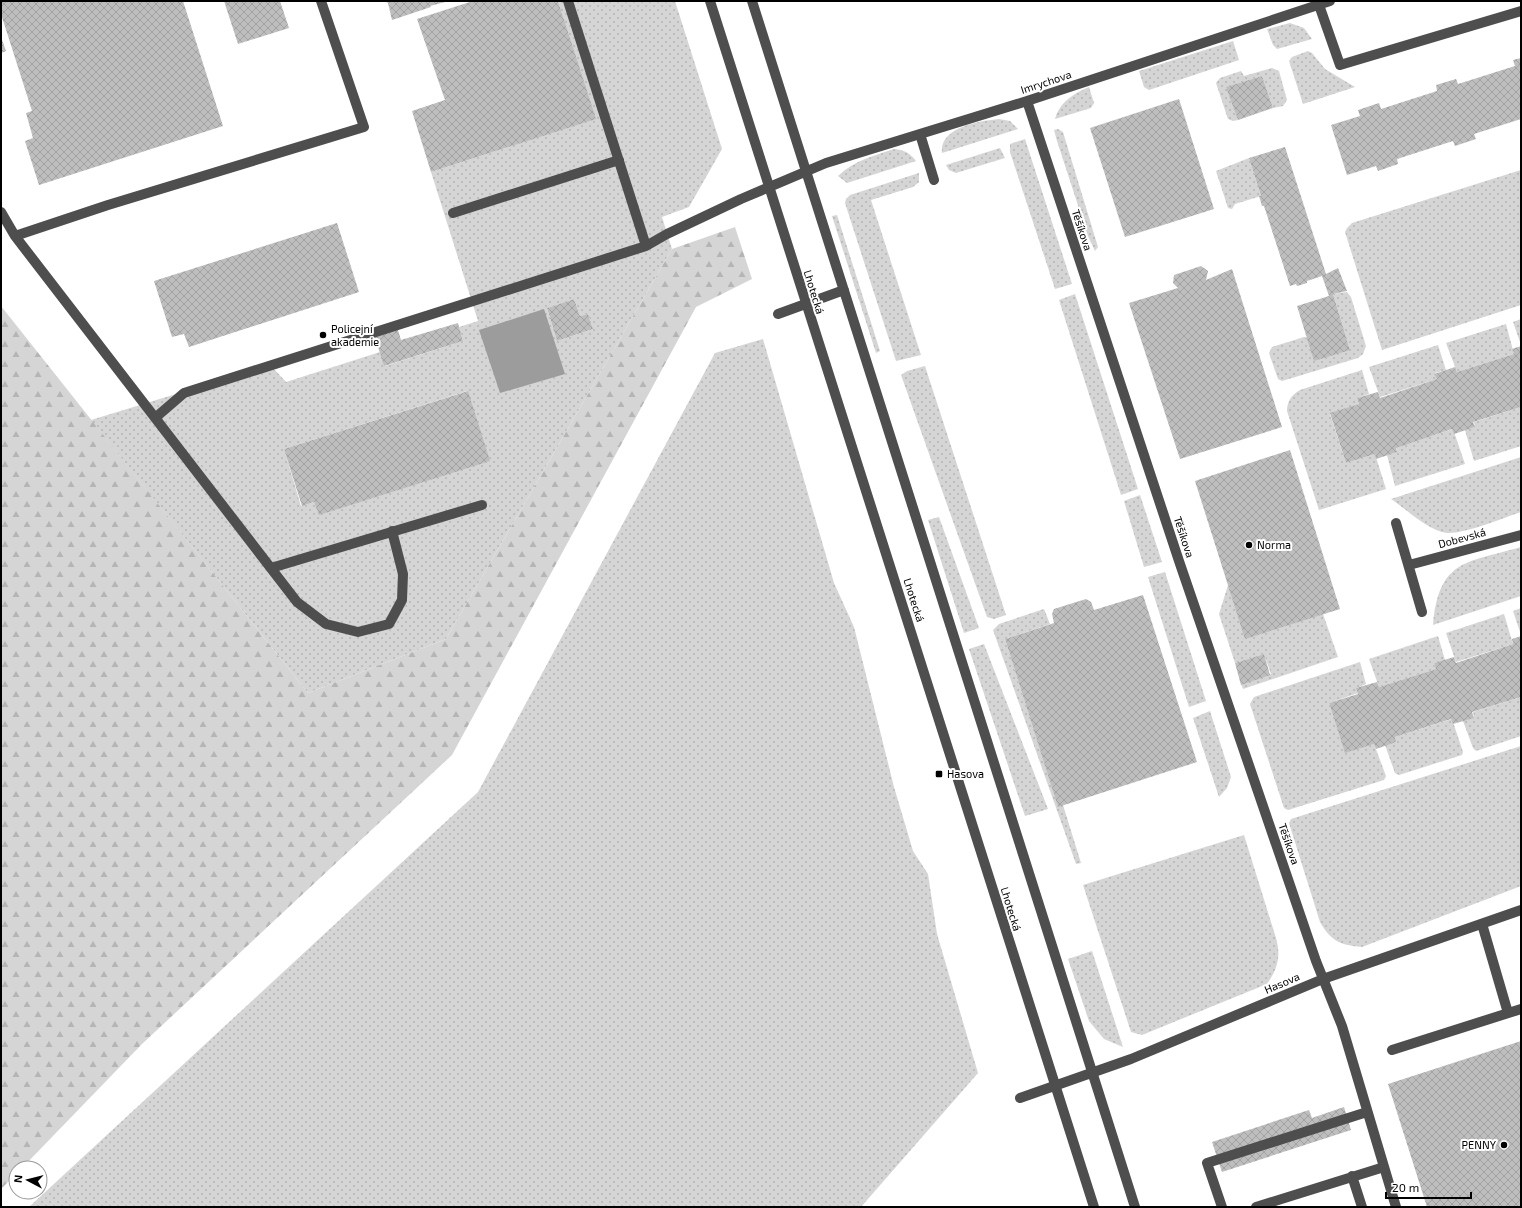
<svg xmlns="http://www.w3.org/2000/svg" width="1522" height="1208" font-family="'Exo 2',sans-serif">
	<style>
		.grass { fill: url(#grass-dots); fill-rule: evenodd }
		.forest { fill: url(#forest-firs) }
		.water { fill: #9c9c9c }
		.building { fill: url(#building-cross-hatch) }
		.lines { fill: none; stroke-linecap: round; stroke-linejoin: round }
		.minor { stroke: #4e4e4e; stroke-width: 10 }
		.poi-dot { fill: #000; stroke: #fff; stroke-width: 1.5 }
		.labels { text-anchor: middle; stroke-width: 4; stroke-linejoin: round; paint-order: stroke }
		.street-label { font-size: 11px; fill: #000; stroke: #fff }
		.poi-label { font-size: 11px; fill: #000; stroke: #fff; text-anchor: start }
	</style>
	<defs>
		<pattern id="grass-dots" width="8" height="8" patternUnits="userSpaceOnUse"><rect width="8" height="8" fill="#d5d5d5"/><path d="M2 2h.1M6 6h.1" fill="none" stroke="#b5b5b5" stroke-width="1.8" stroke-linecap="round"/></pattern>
		<pattern id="forest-firs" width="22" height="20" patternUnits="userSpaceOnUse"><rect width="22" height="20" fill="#d5d5d5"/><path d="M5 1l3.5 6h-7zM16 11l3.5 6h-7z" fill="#b5b5b5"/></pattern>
		<pattern id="building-cross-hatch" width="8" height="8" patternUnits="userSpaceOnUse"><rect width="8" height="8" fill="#bebebe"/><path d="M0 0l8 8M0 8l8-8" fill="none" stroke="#a2a2a2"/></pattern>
	</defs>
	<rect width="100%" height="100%" fill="#fff"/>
	<path class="grass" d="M558 1H675L722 149 689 207 662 217 672 249 446 639 308 693 91 420 261 368 275 370 286 382 380 352 385 366 463 341 459 327 478 321 431 172 595 119ZM574 299 580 316 588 314 593 329 557 341 547 308ZM467 391 319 514 314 502 301 506 284 449Z
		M1290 23 1304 28 1312 39 1277 49 1273 45 1267 29Z
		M1233 41 1239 60 1149 90 1144 87 1139 71Z
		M1308 51 1312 53 1325 69 1355 87 1303 104 1289 61 1292 57Z
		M1272 68 1279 71 1287 100 1283 106 1273 108 1262 76 1227 87 1238 120 1233 121 1228 119 1216 83 1220 78 1241 71 1244 76Z
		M1089 87 1094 103 1091 108 1055 119C1060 102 1073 94 1089 87Z
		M999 119 1010 121 1018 129 942 153C939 127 980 121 999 119Z
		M1058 129 1063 132 1098 247 1095 251 1088 236 1057 141 1054 130Z
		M1025 139 1072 284 1055 289 1010 152V144Z
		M1000 148 1005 158 956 173 949 170 946 165Z
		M894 149C905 150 910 153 916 161L847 183 838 176C855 160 873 156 894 149Z
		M1249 158 1261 196 1235 204 1232 209 1228 208 1216 171Z
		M1521 170V305L1382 350 1345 232 1347 228 1352 223Z
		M919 173V182L913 187 871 200 921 355 896 361 845 203 846 199 850 195Z
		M837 215 880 351 876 353 832 216Z
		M1347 292 1351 297 1366 346 1363 354 1358 358 1282 381 1278 379 1269 353 1272 347 1304 337 1350 350 1333 294Z
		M1075 294 1138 489 1121 495 1059 300Z
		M1521 319V345L1513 322Z
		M1506 324 1514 354 1457 372 1446 343Z
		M763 339 834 583 854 627 894 787 913 851 928 874 937 934 978 1073 861 1207H29L478 792 715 353Z
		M1438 345 1446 370 1435 373 1437 379 1380 397 1369 367Z
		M925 366 1006 615 994 619 987 617 901 375 907 371Z
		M1362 370 1369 394 1357 398 1359 404 1330 414 1346 463 1375 454 1386 489 1319 510 1287 411C1287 402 1291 395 1300 390Z
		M1521 407V446L1474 461 1465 430 1475 427 1474 422Z
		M1453 429 1465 464 1395 486 1387 455 1397 452 1396 447Z
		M1521 457V512C1503 518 1465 534 1447 533 1429 531 1406 509 1391 499Z
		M1140 495 1162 562 1144 567 1124 501Z
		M939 517 979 628 964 633 928 520Z
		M1521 547V596L1433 625C1439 559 1466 563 1521 547Z
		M1165 572 1206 701 1189 707 1148 577Z
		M1228 585 1323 614 1338 657 1243 689 1241 684 1271 674 1264 654 1235 663 1219 614Z
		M1521 608V635L1513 611Z
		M1044 609 1050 624 1005 639 1058 806 1063 805 1081 863 1076 864 993 630 999 624Z
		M1504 614 1513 644 1456 662 1446 633Z
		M1438 636 1445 660 1434 663 1436 669 1379 687 1369 659Z
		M984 644 1048 809 1025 816 969 649Z
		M1360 662 1366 684 1357 688 1358 693 1329 703 1345 752 1374 744 1386 776 1384 780 1288 810 1284 808 1250 704 1254 697Z
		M1521 697V736L1476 751 1473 748 1463 721 1474 717 1473 712Z
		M1210 711 1231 777 1227 788 1219 797 1193 718Z
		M1452 719 1463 752 1462 755 1399 775 1395 773 1385 745 1396 742 1395 737Z
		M1521 746V886L1362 947C1340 945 1331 941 1320 922L1289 823 1291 819Z
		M1244 835 1276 938C1281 956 1278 968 1267 984L1142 1035 1131 1032 1083 885Z
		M1092 951 1123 1047 1104 1039 1089 1021 1068 959Z"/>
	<path class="forest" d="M735 227 752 279 696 307 452 755 142 1044 22 1168H16V1174L1 1189V306L308 693 446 639 672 249Z"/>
	<path class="water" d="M544 309 565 374 500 393 479 330Z"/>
	<path class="building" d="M1 1H183L223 126 39 185 25 141 33 138 26 113 32 111 1 14Z
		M224 1H280L289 28 238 44Z
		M385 1H449L430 6 431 7 392 20 388 3Z
		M473 1H558L596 119 431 172 412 111 445 100 417 19Z
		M1 37 6 51 1 53Z
		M1521 58V119L1474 134 1476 139 1455 146 1453 141 1397 159 1398 164 1378 171 1376 166 1347 175 1331 125 1360 116 1358 110 1379 103 1381 109 1437 91 1436 85 1456 79 1458 84 1515 66 1513 60Z
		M1262 76 1273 108 1238 120 1226 87Z
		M1179 99 1214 209 1125 237 1090 128Z
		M1285 147 1326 274 1338 268 1347 291 1333 294 1350 350 1314 361 1297 306 1329 296 1322 276 1307 281V283L1297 286 1296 284 1290 286 1264 206H1262L1259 196H1261L1249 158Z
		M337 223 359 292 189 347 184 334 172 337 154 281Z
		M1201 266 1208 271 1206 280 1232 269 1282 427 1180 459 1129 303 1178 288 1173 283 1174 275Z
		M574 299 580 316 588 314 593 329 557 341 547 308Z
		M458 323 463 341 384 366 374 334 397 327 401 340Z
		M1521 346V407L1473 422 1475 427 1454 434 1452 429 1396 448 1397 452 1376 459 1375 454 1346 463 1330 413 1359 404 1357 398 1378 392 1380 398 1437 379 1434 374 1455 367 1457 372 1514 354 1512 349Z
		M468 391 490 461 319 515 314 502 302 506 284 449Z
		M1290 450 1340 609 1245 639 1195 481Z
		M1143 595 1197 762 1058 807 1005 639 1054 623 1052 614 1054 609 1086 599 1091 602 1094 610Z
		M1521 636V697L1472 712 1474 718 1453 724 1451 719 1395 737 1396 742 1376 749 1374 744 1345 753 1329 703 1358 694 1356 688 1377 682 1379 687 1436 669 1434 663 1454 657 1456 663 1513 644 1512 639Z
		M1264 654 1270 675 1241 685 1235 663Z
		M1521 1041V1207H1427L1388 1084Z
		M1344 1107 1351 1130 1222 1172 1212 1142 1309 1110 1312 1118Z"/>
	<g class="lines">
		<path class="minor" d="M710 1 1094 1207
			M752 1 1135 1207
			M1319 5 1340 65 1521 11
			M1027 101 1179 561 1316 961 1342 1026 1396 1207
			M920 134 934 180
			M1 212 15 236 297 602 326 624 358 632 389 624 402 600 403 574 392 531
			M453 213 619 160
			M15 236 108 205 364 127 321 1
			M646 246 667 234 741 199 826 163 1027 101 1330 1
			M778 314 844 290
			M155 418 184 393 646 246 568 1
			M1396 523 1422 612
			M1409 565 1521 535
			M271 568 482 505
			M1482 924 1508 1013
			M1392 1050 1521 1009
			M1020 1098 1131 1059 1323 979 1521 910
			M1352 1176 1362 1207
			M1222 1207 1207 1163 1367 1112
			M1256 1207 1384 1167"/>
	</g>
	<g class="poi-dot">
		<circle cx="323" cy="335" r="4"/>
		<circle cx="1249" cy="545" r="4"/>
		<rect x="935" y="770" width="8" height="8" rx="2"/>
		<circle cx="1504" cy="1145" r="4"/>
	</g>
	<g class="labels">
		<g class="street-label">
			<text transform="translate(1046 82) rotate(-18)" y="4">Imrychova</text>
			<text transform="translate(1082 230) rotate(72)" y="4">Těšíkova</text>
			<text transform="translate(814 292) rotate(73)" y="4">Lhotecká</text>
			<text transform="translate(1184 537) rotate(72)" y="4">Těšíkova</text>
			<text transform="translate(1462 538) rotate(-15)" y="4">Dobevská</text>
			<text transform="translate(914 600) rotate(72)" y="4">Lhotecká</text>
			<text transform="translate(1289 844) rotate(71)" y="4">Těšíkova</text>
			<text transform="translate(1011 909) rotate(73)" y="4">Lhotecká</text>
			<text transform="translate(1282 983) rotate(-23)" y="4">Hasova</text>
		</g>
		<g class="poi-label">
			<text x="331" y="333">Policejní<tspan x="331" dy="13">akademie</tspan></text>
			<text x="1257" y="549">Norma</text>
			<text x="947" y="778">Hasova</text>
			<text x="1496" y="1149" text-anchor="end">PENNY</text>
		</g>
	</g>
	<rect width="1522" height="1208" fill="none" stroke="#000000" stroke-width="4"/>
	<g transform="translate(28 1180) rotate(277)"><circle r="19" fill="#ffffff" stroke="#999999"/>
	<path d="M0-3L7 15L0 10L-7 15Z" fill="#000000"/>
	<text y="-6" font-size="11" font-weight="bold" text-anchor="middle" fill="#000000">N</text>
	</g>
	<path d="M1386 1192v6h85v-6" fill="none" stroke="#000000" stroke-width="2"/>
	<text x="1392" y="1192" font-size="12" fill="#000000" stroke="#ffffff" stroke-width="3" paint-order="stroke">20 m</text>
</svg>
